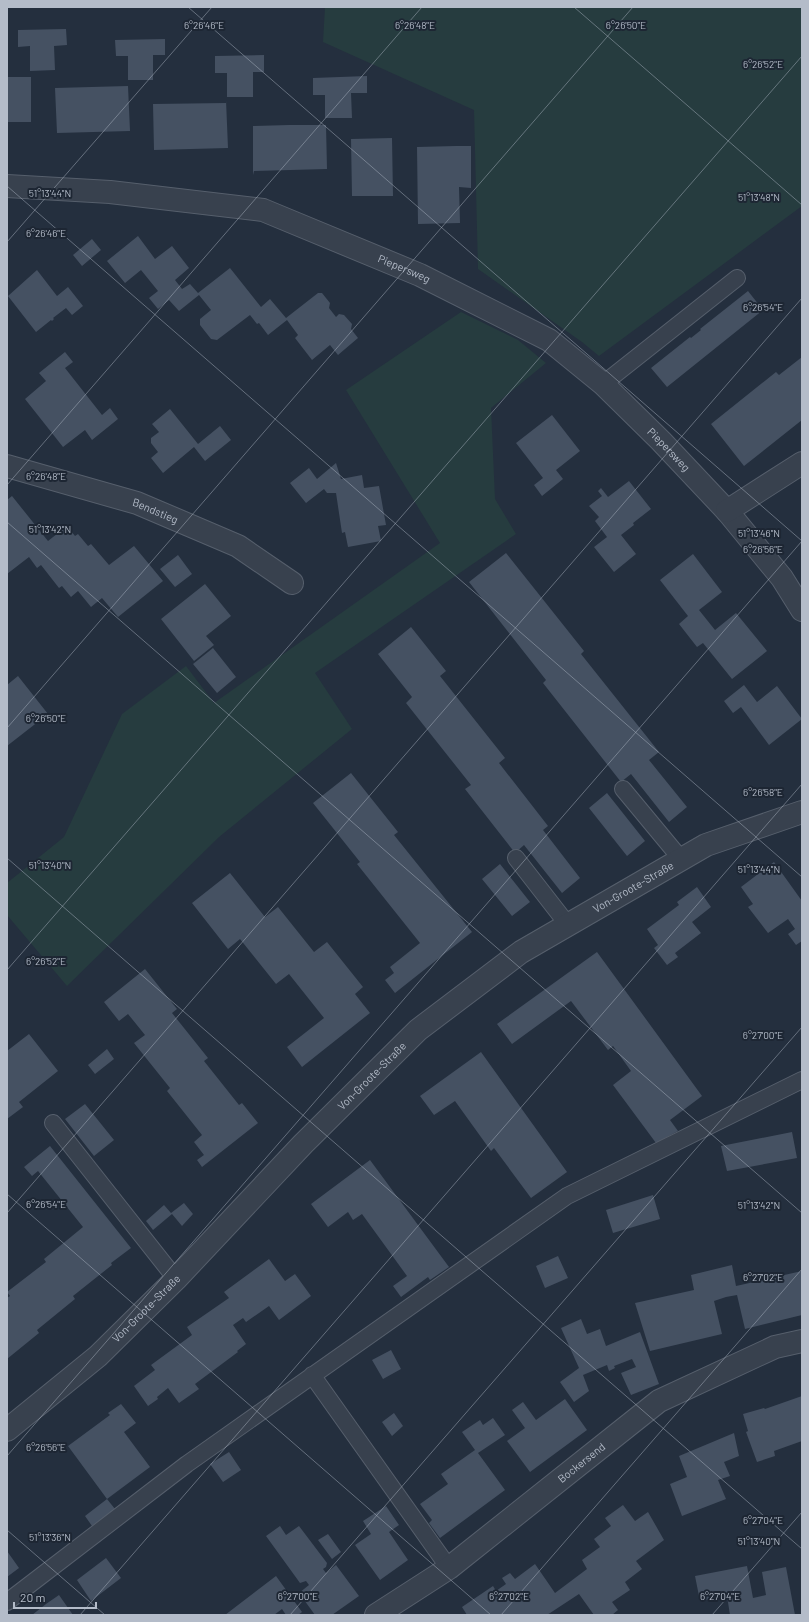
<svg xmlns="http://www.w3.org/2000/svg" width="809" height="1622" font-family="Barlow,sans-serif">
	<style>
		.green { fill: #263c3f }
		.building { fill: #455162 }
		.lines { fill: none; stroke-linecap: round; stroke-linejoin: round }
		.lane-casing { stroke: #565f6c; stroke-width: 18 }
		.street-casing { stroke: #565f6c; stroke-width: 24 }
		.lane { stroke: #38414e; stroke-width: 16 }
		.street { stroke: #38414e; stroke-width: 22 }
		.ticks { fill: none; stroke: #b4bcc9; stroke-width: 1; stroke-opacity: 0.45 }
		.labels { text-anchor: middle; stroke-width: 4; stroke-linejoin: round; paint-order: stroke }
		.street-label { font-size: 11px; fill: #b4bcc9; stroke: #1d2633 }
		.ticks-label { font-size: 10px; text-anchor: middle; fill: #b4bcc9; stroke: #1d2633; stroke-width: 4; stroke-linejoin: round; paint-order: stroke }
	</style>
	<rect width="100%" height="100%" fill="#242f3e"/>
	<path class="green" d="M325 7H802V206L599 356 582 342 478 269 474 110 323 42Z
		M461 312 518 340 546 363 491 408 495 499 516 534 315 673 352 729 219 837 67 986 7 915V883L64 837 122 714 186 666 214 703 440 543 346 390Z"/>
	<path class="building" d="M66 29 67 45 54 46 55 70 30 71V46L18 47V30Z
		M165 39V55H153V80H128V56H116L115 40Z
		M264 55V72H253V97H227V73H215V56Z
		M367 76V93H351L352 118H325V95H313V78Z
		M7 77H31V122H7Z
		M128 86 130 131 57 133 55 88Z
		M226 100 228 148 154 150 153 104 226 103Z
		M289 125H326L327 169 254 171 253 175V126Z
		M392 138 393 196H352L351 139Z
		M456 146H471V188L459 187 460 223 418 224 417 147Z
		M138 236 155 259 172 246 189 268 175 280 182 289 190 284 198 293 230 268 261 307 270 299 286 318 318 293H322L330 303 329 308 336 317 339 314 344 315 352 324 351 329 358 338 338 355 330 345 312 360 295 338 298 335 287 320 268 335 259 323 257 324 250 315 217 340 211 339 200 325V319L211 310 199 295 179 311 169 300 158 309 149 298 158 291 141 270 125 283 107 261Z
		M92 239 101 250 82 266 73 255Z
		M37 270 57 296 68 287 83 306 72 315 66 308 53 318 54 319 52 321 51 320 36 332 8 296Z
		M748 291 763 310 667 387 651 368 690 337 691 338 701 330 700 329Z
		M65 352 73 362 65 368 102 415 110 408 118 419 92 440 85 430 63 447 25 399 46 381 39 373Z
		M802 357V420L744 466 711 424 776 372 779 375Z
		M170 409 198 444 220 426 231 440 205 461 194 447 163 473 151 458 158 452 151 443V438L159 432 152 424Z
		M552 415 580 451 556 470 563 479 542 496 534 485 543 478 516 443Z
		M336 463 341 479 362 475 364 488 379 486 386 525 378 526 381 541 348 547 345 532 342 533 336 493H327L324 489 306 503 290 483 309 468 317 479Z
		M629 481 651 509 633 523 634 525 621 535 636 554 614 572 594 547 607 537 595 521 599 517 589 506 602 496 598 491 601 488 608 497Z
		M12 496 48 541 67 526 75 536 78 534 88 546 91 544 109 565 134 546 163 581 118 617 102 598 91 607 78 591 71 597 62 586 59 588 41 565 37 568 29 557 7 574V500Z
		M506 553 584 651 581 654 659 752 649 760 687 807 669 822 631 774 621 782 543 683 546 680 469 582Z
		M693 554 722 592 699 610 715 630 736 613 767 651 732 679 703 643 697 647 679 624 688 616 660 580Z
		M178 555 192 574 175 587 160 569Z
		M205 584 231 616 206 636 214 645 194 661 161 619Z
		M411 627 446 671 440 676 505 758 499 763 548 826 543 830 580 878 562 893 524 845 515 853 465 789 471 785 406 703 412 697 378 654Z
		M213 648 236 677 217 693 193 664Z
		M18 676 48 714 7 746V685Z
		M744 685 757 702 777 686 802 719 769 745 741 707 733 713 724 701Z
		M351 773 398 832 394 835 472 932 395 993 385 980 394 973 390 967 420 943 357 864 360 862 313 803Z
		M607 793 645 841 627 856 589 808Z
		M774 862 802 901V941L796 945 788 934 795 929 788 919 768 933 748 907 753 904 741 887Z
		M500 864 530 902 512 916 482 879Z
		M230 873 265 917 278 907 314 952 327 942 363 987 355 994 370 1013 302 1067 287 1047 324 1018 289 974 276 984 240 939 228 949 192 903Z
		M697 887 711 907 692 922 701 933 675 953 678 957 667 965 654 948 658 945 647 929 679 905 677 902Z
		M597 952 702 1096 670 1120 678 1131 656 1143 613 1085 631 1071 613 1046 608 1050 571 1001 512 1044 497 1024Z
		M145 969 177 1009 172 1013 208 1058 204 1061 239 1105 242 1103 258 1123 202 1167 197 1160 204 1155 194 1142 202 1135 167 1091 170 1088 134 1043 145 1035 128 1014 119 1021 104 1002Z
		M29 1034 58 1071 19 1102 23 1107 7 1119V1051Z
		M107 1049 114 1059 95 1074 88 1065Z
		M481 1052 567 1172 531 1198 494 1148 491 1151 455 1101 434 1115 420 1096Z
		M85 1104 114 1140 94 1156 65 1119Z
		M792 1132 797 1158 727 1171 721 1146Z
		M50 1146 131 1248 111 1263 112 1265 73 1296 75 1299 37 1330 39 1333 7 1359V1298L10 1296 7 1292 46 1262 44 1259 83 1227 38 1171 32 1176 24 1167Z
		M370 1160 449 1267 430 1280 428 1277 401 1297 393 1286 407 1276 362 1214 353 1220 348 1212 328 1227 311 1204Z
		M653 1195 660 1219 613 1233 606 1210Z
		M184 1203 193 1214 182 1226 172 1214 153 1230 146 1221 164 1205 171 1213Z
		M558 1256 568 1278 545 1288 536 1266Z
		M269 1259 285 1281 295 1274 311 1296 279 1320 269 1306 246 1322 243 1318 233 1325 246 1344 237 1351 238 1352 195 1384 199 1389 179 1403 168 1388 157 1397 158 1399 148 1406 134 1386 155 1370 151 1365 192 1335 187 1327 229 1298 224 1292Z
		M732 1265 736 1286 802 1271V1315L745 1329 737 1295 726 1297 714 1301 722 1334 650 1351 635 1303 694 1290 691 1275Z
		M581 1319 587 1334 600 1329 606 1346 640 1332 659 1384 631 1395 621 1373 636 1367 632 1359 614 1366 615 1368 609 1371 607 1365 583 1375 589 1391 574 1402 560 1382 579 1368 561 1328Z
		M391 1350 401 1369 383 1379 372 1360Z
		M802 1396V1441L774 1451 775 1456 757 1462 746 1432 748 1431 743 1414 764 1408 765 1409Z
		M565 1399 587 1430 530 1472 507 1441 525 1428 512 1410 523 1402 536 1420Z
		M121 1404 136 1423 124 1432 150 1467 107 1499 115 1509 92 1526 85 1516 107 1499 68 1446 110 1415 108 1413Z
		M394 1413 403 1426 392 1436 382 1422Z
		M493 1418 505 1435 478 1453 505 1490 440 1538 429 1523 432 1520 420 1504 448 1484 441 1474 475 1450 462 1432 480 1420 483 1425Z
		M734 1433 739 1456 724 1462 730 1476 718 1480 726 1499 682 1516 670 1484 687 1477 679 1456Z
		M229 1452 241 1470 223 1482 210 1464Z
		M623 1505 635 1521 648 1512 664 1540 636 1561 642 1569 625 1582 630 1590 612 1602 618 1610 612 1615H594L579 1594 547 1615H467L462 1607 493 1586 496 1591 506 1584 502 1578 510 1573 515 1579 535 1564 555 1593 587 1569 582 1560 600 1547 594 1539 611 1526 605 1518Z
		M386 1506 399 1525 389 1532 408 1560 380 1580 355 1545 371 1534 363 1521Z
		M280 1526 286 1535 299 1526 327 1563 326 1567 323 1569 326 1573 336 1565 359 1596 332 1615H315L299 1593 309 1585 306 1581 300 1583 266 1536Z
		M328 1534 341 1552 332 1559 318 1540Z
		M7 1551 19 1568 7 1577Z
		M106 1558 121 1578 91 1601 77 1580Z
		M747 1566 753 1598 766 1595 762 1572 786 1567 795 1615H730L727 1596 700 1601 695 1576Z
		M276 1576 302 1612 298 1615H286L282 1609 274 1615H225Z
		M59 1595 73 1615H32L46 1604Z"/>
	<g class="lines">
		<defs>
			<path id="lane" d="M603 384 737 278
				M623 789 681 859
				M516 858 568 925
				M53 1123 176 1279
				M312 1375 449 1568
				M7 1602 187 1464 567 1196 802 1080"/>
			<g id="street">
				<path id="s1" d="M7 186 110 192 263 210 420 275 549 340 603 384 661 441 727 511 782 578 802 610"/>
				<path id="s2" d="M7 466 137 503 238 546 292 583"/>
				<path d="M727 511 802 463"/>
				<path id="s3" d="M7 1430 98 1356 176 1279 303 1144 418 1030 521 952 706 845 802 812"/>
				<path id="s4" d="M376 1615 449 1568 659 1401 775 1347 802 1341"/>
			</g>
		</defs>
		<use href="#lane" class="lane-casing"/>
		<use href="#street" class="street-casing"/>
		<use href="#lane" class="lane"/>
		<use href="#street" class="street"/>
	</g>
	<path class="ticks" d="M188 7 802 541M574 7 802 205M7 186 802 877M7 242 212 7M7 485 422 7M7 522 802 1213M7 728 633 7M7 858 802 1549M7 970 802 56M7 1194 491 1615M7 1213 802 298M7 1456 802 541M7 1530 105 1615M80 1615 802 784M290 1615 802 1027M501 1615 802 1269M712 1615 802 1512"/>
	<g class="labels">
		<g class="street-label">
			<text dy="4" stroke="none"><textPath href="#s1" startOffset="410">Piepersweg</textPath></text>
			<text dy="4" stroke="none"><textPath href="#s1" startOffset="734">Piepersweg</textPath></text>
			<text dy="4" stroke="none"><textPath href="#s2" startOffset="155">Bendstieg</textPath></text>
			<text dy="4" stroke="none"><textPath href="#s3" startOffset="833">Von-Groote-Straße</textPath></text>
			<text dy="4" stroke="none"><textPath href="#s3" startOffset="509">Von-Groote-Straße</textPath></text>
			<text dy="4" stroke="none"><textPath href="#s3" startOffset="185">Von-Groote-Straße</textPath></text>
			<text dy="4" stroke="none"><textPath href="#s4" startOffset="256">Bockersend</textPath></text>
		</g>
	</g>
	<g class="ticks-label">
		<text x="204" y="29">6°26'46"E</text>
		<text x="415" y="29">6°26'48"E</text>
		<text x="626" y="29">6°26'50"E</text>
		<text x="763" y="68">6°26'52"E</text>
		<text x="50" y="197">51°13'44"N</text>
		<text x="759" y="201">51°13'48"N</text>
		<text x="46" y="237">6°26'46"E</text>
		<text x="763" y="311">6°26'54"E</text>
		<text x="46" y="480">6°26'48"E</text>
		<text x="50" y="533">51°13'42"N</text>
		<text x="759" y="537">51°13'46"N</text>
		<text x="763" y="553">6°26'56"E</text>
		<text x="46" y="722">6°26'50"E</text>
		<text x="763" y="796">6°26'58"E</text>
		<text x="50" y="869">51°13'40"N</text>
		<text x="759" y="873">51°13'44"N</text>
		<text x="46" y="965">6°26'52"E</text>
		<text x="763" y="1039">6°27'00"E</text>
		<text x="46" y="1208">6°26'54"E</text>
		<text x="759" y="1209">51°13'42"N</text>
		<text x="763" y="1281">6°27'02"E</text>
		<text x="46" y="1451">6°26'56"E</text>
		<text x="763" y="1524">6°27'04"E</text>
		<text x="50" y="1541">51°13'36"N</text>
		<text x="759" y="1545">51°13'40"N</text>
		<text x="298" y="1600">6°27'00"E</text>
		<text x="509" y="1600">6°27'02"E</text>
		<text x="720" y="1600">6°27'04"E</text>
	</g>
	<rect width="809" height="1622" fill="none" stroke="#b4bcc9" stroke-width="16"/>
	<path d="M14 1602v6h82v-6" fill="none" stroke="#b4bcc9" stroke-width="2"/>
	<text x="20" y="1602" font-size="12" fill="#b4bcc9" stroke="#1d2633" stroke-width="3" paint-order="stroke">20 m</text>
</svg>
